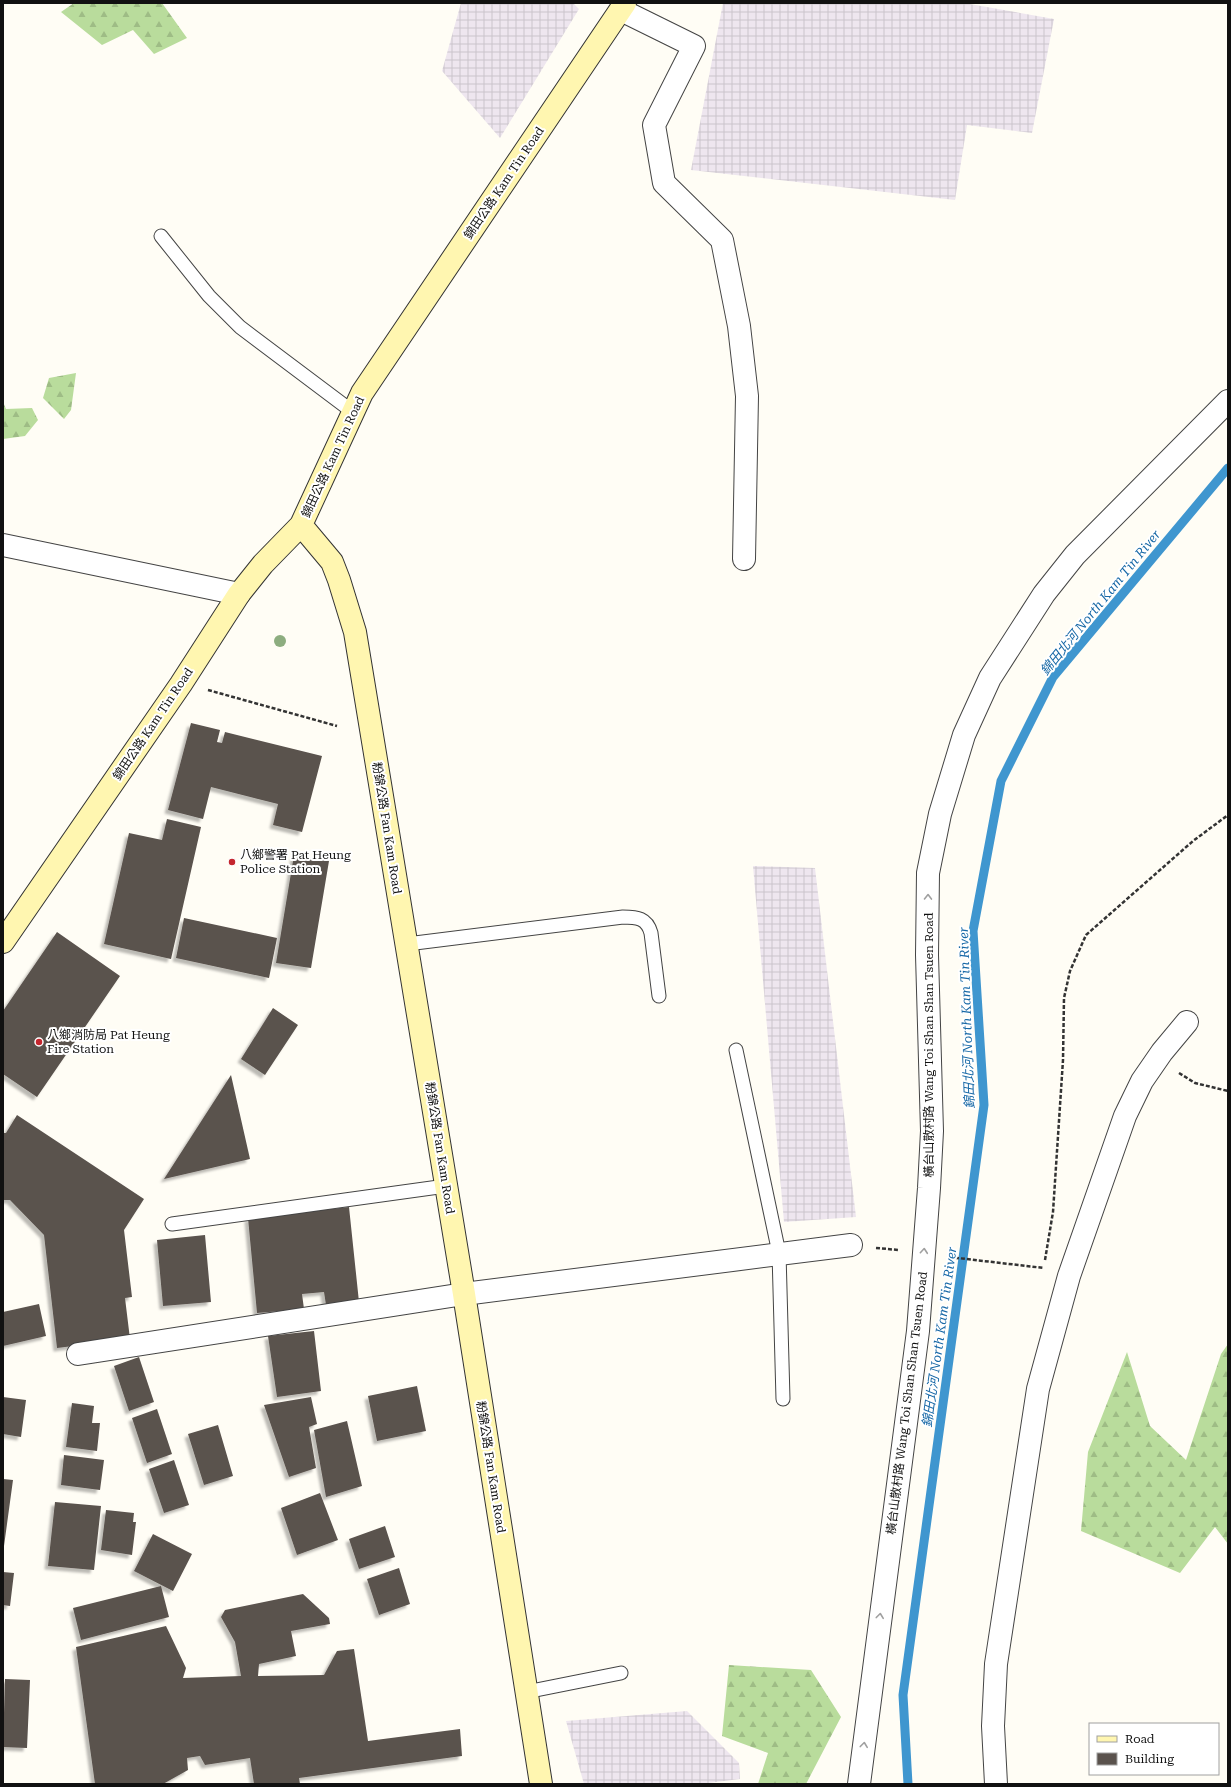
<svg xmlns="http://www.w3.org/2000/svg" width="1231" height="1787" font-family="'Roboto Serif','Noto Sans TC',serif">
	<style>
		.industrial { fill: url(#industrial-grid) }
		.forest { fill: url(#forest-firs) }
		.lines { fill: none; stroke-linecap: round; stroke-linejoin: round }
		.stream { stroke: #3f96cf; stroke-width: 9 }
		.building { fill: #5a524d; filter: url(#shadow) }
		.lane-casing { stroke: #444; stroke-width: 15 }
		.street-casing { stroke: #444; stroke-width: 24 }
		.secondary-casing { stroke: #333; stroke-width: 24 }
		.path { stroke: #333; stroke-width: 2.5; stroke-dasharray: 4 2; stroke-linecap: butt }
		.lane { stroke: #fff; stroke-width: 13 }
		.street { stroke: #fff; stroke-width: 22 }
		.secondary { stroke: #fff6b0; stroke-width: 22 }
		.tree { fill: #8dad7f }
		.oneway { stroke: #a0a0a0 }
		.poi-dot { fill: #c4262e; stroke: #fff; stroke-width: 1.5 }
		.labels { text-anchor: middle; stroke-width: 4; stroke-linejoin: round; paint-order: stroke }
		.street-label { font-size: 12px; fill: #111; stroke: #fff }
		.poi-label { font-size: 12px; fill: #111; stroke: #fff; text-anchor: start }
		.water-label { font-size: 13px; font-style: italic; fill: #1768a6; stroke: #fff }
	</style>
	<defs>
		<pattern id="industrial-grid" width="8" height="8" patternUnits="userSpaceOnUse"><rect width="8" height="8" fill="#eee6ef"/><path d="M0 4h8M4 0v8" fill="none" stroke="#cbc4cc"/></pattern>
		<pattern id="forest-firs" width="22" height="20" patternUnits="userSpaceOnUse"><rect width="22" height="20" fill="#b9dc9c"/><path d="M5 1l3.5 6h-7zM16 11l3.5 6h-7z" fill="#9ebc85"/></pattern>
		<filter id="shadow"><feDropShadow dx="-3.5" dy="3.5" stdDeviation="1" flood-color="#0004"/></filter>
	</defs>
	<rect width="100%" height="100%" fill="#fffdf5"/>
	<path class="industrial" d="M461 3H573L579 9 500 138 442 71Z
		M723 3H964L1054 19 1032 133 967 125 955 200 691 170Z
		M753 866 815 868 856 1217 784 1222Z
		M687 1711 739 1763 740 1779 700 1784H584L566 1721Z"/>
	<path class="forest" d="M74 3H162L187 38 154 54 133 30 102 45 61 12Z
		M76 373 71 410 64 419 43 398 49 378Z
		M3 402 6 409 32 408 38 420 25 436 3 439Z
		M1228 1344V1544L1215 1527 1180 1573 1081 1531 1088 1452 1127 1352 1150 1426 1186 1460 1221 1354Z
		M729 1665 811 1670 841 1717 806 1784H758L768 1753 722 1736Z"/>
	<g class="lines">
		<path class="stream" d="M908 1784 903 1695 984 1105 973 931 1001 781 1053 677 1228 468"/>
	</g>
	<path class="building" d="M191 723 220 730 217 742 222 743 225 732 322 756 302 832 273 825 278 804 211 787 203 819 168 810Z
		M167 819 201 827 171 959 104 944 129 833 162 840Z
		M294 855 329 861 311 968 276 963Z
		M184 918 277 938 269 978 176 958Z
		M57 932 120 976 37 1097 3 1074V1011Z
		M273 1008 298 1025 265 1075 241 1059Z
		M231 1075 250 1159 164 1179Z
		M17 1115 144 1199 124 1230 132 1297 125 1298 130 1339 57 1348 44 1235 10 1200H3V1133H6Z
		M349 1207 359 1302 326 1305 324 1292 302 1294 304 1309 257 1313 248 1218Z
		M205 1235 211 1302 163 1306 157 1240Z
		M39 1304 46 1336 3 1346V1312Z
		M314 1331 321 1391 277 1397 268 1336Z
		M139 1357 154 1402 129 1411 114 1366Z
		M417 1386 426 1431 377 1441 368 1396Z
		M3 1397 26 1400 21 1437 3 1434Z
		M311 1397 317 1424 309 1427 316 1468 289 1477 264 1405Z
		M72 1403 94 1406 92 1423H100L97 1451 66 1447Z
		M157 1409 172 1454 147 1463 132 1418Z
		M347 1421 362 1486 326 1497 314 1430Z
		M218 1425 233 1476 204 1485 188 1434Z
		M64 1455 104 1460 100 1490 61 1485Z
		M174 1460 189 1505 164 1513 149 1469Z
		M3 1479 13 1480 4 1546H3Z
		M320 1493 338 1540 297 1555 281 1508Z
		M55 1502 101 1506 94 1570 48 1566Z
		M106 1510 134 1513 133 1522H136L132 1555 101 1550Z
		M385 1526 395 1557 359 1569 349 1539Z
		M153 1534 192 1554 173 1591 134 1571Z
		M399 1568 410 1604 379 1615 367 1579Z
		M3 1572 14 1573 10 1606 3 1605Z
		M161 1586 169 1617 81 1640 73 1608Z
		M303 1594 329 1618 330 1624 291 1631 296 1656 259 1664 258 1676 324 1675 337 1651 354 1649 368 1741 460 1729 462 1756 299 1778 300 1784H254L250 1758 205 1765 200 1756 187 1758 188 1770 163 1784H95L76 1647 166 1626 186 1668 183 1678 241 1676 235 1642 221 1617 225 1610Z
		M5 1679 30 1680 27 1748 3 1747Z"/>
	<g class="lines">
		<defs>
			<path id="lane" d="M161 236 209 296 240 327 353 412
				M407 944 623 917C637 917 647 918 651 933L659 996
				M736 1050 779 1253 783 1399
				M172 1224 446 1186
				M526 1692 621 1673"/>
			<path id="street" d="M621 10 694 46 654 125 664 183 722 240 739 326 747 396 744 559
				M3 545 239 594
				M78 1354 464 1294 851 1245
				M859 1784 918 1331 929 1188 932 1131 927 955 928 873 940 814 964 735 990 678 1044 594 1075 555 1228 401
				M996 1784 993 1726 996 1664 1038 1389 1069 1276 1125 1116 1142 1081 1162 1052 1187 1022"/>
			<path id="secondary" d="M301 525 332 562 339 580 355 632 464 1294 541 1784
				M3 942 181 684 239 594 263 564 301 525 362 393 625 3"/>
		</defs>
		<use href="#lane" class="lane-casing"/>
		<use href="#street" class="street-casing"/>
		<use href="#secondary" class="secondary-casing"/>
		<path class="path" d="M208 690 337 726
			M1179 1073 1195 1083 1228 1091
			M876 1248 899 1250
			M949 1257 1044 1268
			M1045 1260 1053 1212 1063 1060 1064 998 1070 971 1086 935 1193 841 1228 815"/>
		<use href="#lane" class="lane"/>
		<use href="#street" class="street"/>
		<use href="#secondary" class="secondary"/>
	</g>
	<circle class="tree" cx="280" cy="641" r="6"/>
	<defs><path id="oneway-chevron" d="M-2-3.5L2.5 0L-2 3.5" fill="none" stroke-width="1.6" stroke-linecap="round" stroke-linejoin="round"/></defs>
	<g class="oneway">
		<use href="#oneway-chevron" transform="translate(928 897) rotate(-89)"/>
		<use href="#oneway-chevron" transform="translate(924 1251) rotate(-85)"/>
		<use href="#oneway-chevron" transform="translate(880 1616) rotate(-83)"/>
		<use href="#oneway-chevron" transform="translate(864 1745) rotate(-83)"/>
	</g>
	<g class="poi-dot">
		<circle cx="232" cy="862" r="4"/>
		<circle cx="39" cy="1042" r="4"/>
	</g>
	<g class="labels">
		<g class="street-label">
			<text transform="translate(504 183) rotate(-56)" y="4">錦田公路 Kam Tin Road</text>
			<text transform="translate(333 457) rotate(-65)" y="4">錦田公路 Kam Tin Road</text>
			<text transform="translate(153 724) rotate(-56)" y="4">錦田公路 Kam Tin Road</text>
			<text transform="translate(387 828) rotate(81)" y="4">粉錦公路 Fan Kam Road</text>
			<text transform="translate(929 1045) rotate(-90)" y="4">橫台山散村路 Wang Toi Shan Shan Tsuen Road</text>
			<text transform="translate(440 1148) rotate(81)" y="4">粉錦公路 Fan Kam Road</text>
			<text transform="translate(907 1403) rotate(-83)" y="4">橫台山散村路 Wang Toi Shan Shan Tsuen Road</text>
			<text transform="translate(491 1467) rotate(81)" y="4">粉錦公路 Fan Kam Road</text>
		</g>
		<g class="poi-label">
			<text x="240" y="859">八鄉警署 Pat Heung<tspan x="240" dy="14">Police Station</tspan></text>
			<text x="47" y="1039">八鄉消防局 Pat Heung<tspan x="47" dy="14">Fire Station</tspan></text>
		</g>
		<g class="water-label">
			<text transform="translate(1100 602) rotate(-51)" y="5">錦田北河 North Kam Tin River</text>
			<text transform="translate(966 1018) rotate(-92)" y="5">錦田北河 North Kam Tin River</text>
			<text transform="translate(939 1337) rotate(-82)" y="5">錦田北河 North Kam Tin River</text>
		</g>
	</g>
	<rect width="1231" height="1787" fill="none" stroke="#111111" stroke-width="8"/>
	<rect x="1089" y="1723" width="130" height="52" fill="#ffffff" stroke="#a0a0a0"/>
	<rect x="1097" y="1736" width="20" height="6" fill="#fff6b0" stroke="#a0a0a0"/>
	<text x="1125" y="1743" font-size="12" fill="#111111">Road</text>
	<rect x="1097" y="1753" width="20" height="12" fill="#5a524d" stroke="#a0a0a0"/>
	<text x="1125" y="1763" font-size="12" fill="#111111">Building</text>
</svg>
